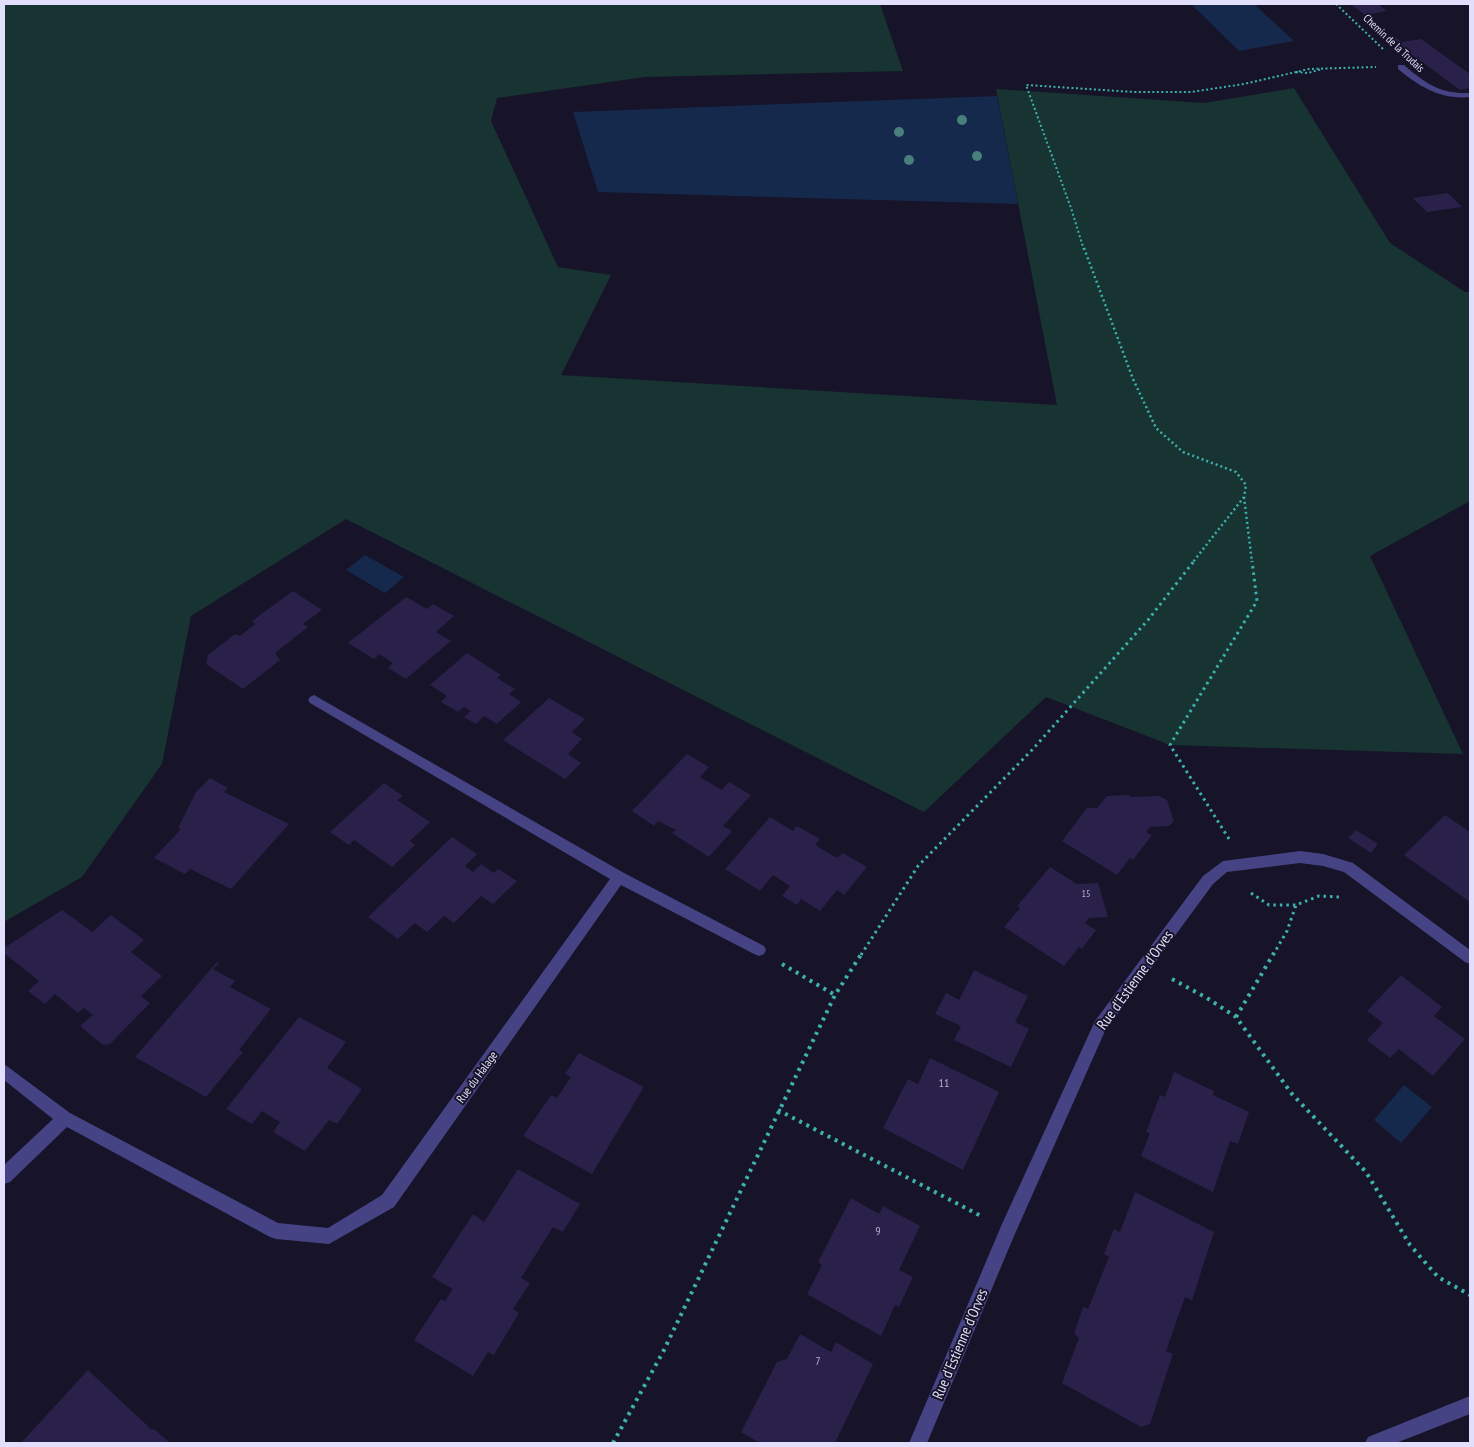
<svg xmlns="http://www.w3.org/2000/svg" width="1474" height="1447" font-family="'PT Sans Narrow',sans-serif">
	<style>
		.green { fill: #173332 }
		.water { fill: #14294c }
		.building { fill: #292149 }
		.lines { fill: none; stroke-linecap: round; stroke-linejoin: round }
		.path-far3 { stroke: #3db2ac; stroke-width: 2; stroke-dasharray: 2 2.5; stroke-linecap: butt }
		.path-far2 { stroke: #3db2ac; stroke-width: 2.5; stroke-dasharray: 2 3; stroke-linecap: butt }
		.path-far1 { stroke: #3db2ac; stroke-width: 3; stroke-dasharray: 2.5 4; stroke-linecap: butt }
		.path { stroke: #3db2ac; stroke-width: 4; stroke-dasharray: 3 5; stroke-linecap: butt }
		.street { fill: #464384; fill-rule: evenodd }
		.tree { fill: #487f7b }
		.labels { text-anchor: middle; stroke-width: 4; stroke-linejoin: round; paint-order: stroke }
		.number-label { font-size: 10px; fill: #b4b0cf }
		.far-street-label { font-size: 11px; fill: #e2dffc; stroke: #171329 }
		.street-label { font-size: 12px; fill: #e2dffc; stroke: #171329 }
		.near-number-label { font-size: 12px; fill: #b4b0cf }
		.near-street-label { font-size: 15px; fill: #e2dffc; stroke: #171329 }
	</style>
	<rect width="100%" height="100%" fill="#171329"/>
	<path class="green" d="M4 4H880L903 71 645 77 497 98 491 121 558 267 611 275 561 375 1057 405 996 89 1204 103 1294 88 1390 243 1465 292H1470V501L1370 556 1463 754 1170 745 1046 697 924 812 346 519 191 616 162 764 82 877 4 922Z"/>
	<path class="water" d="M1191 4H1254L1294 41 1239 51Z
		M997 96 1018 204 598 192 573 112Z
		M365 555 404 577 385 593 346 570Z
		M1404 1085 1432 1107 1401 1143 1374 1120Z"/>
	<path class="building" d="M1350 4H1378L1387 11 1365 15Z
		M1384 34 1392 35 1402 42 1421 39 1470 74V88L1460 90Z
		M1448 193 1462 207 1427 212 1413 198Z
		M293 591 322 610 303 624 308 627 275 653 280 660 243 689 206 664 208 655 235 634 240 636 255 624 252 621Z
		M406 597 427 609 433 604 454 616 436 632 451 641 406 679 388 668 393 663 379 654 374 659 348 643Z
		M467 653 501 675 497 678 515 689 509 694 521 702 497 724 484 716 476 724 464 717 471 711 464 707 458 712 441 702 447 696 430 685Z
		M549 698 585 719 572 732 582 739 568 754 581 763 565 779 503 740Z
		M687 754 709 767 700 777 722 790 729 782 751 795 723 826 732 831 709 857 672 833 676 830 658 821 654 826 632 811Z
		M210 778 228 788 224 792 289 824 231 889 190 869 185 874 154 858 181 829 178 828 196 792Z
		M384 783 403 796 397 800 430 822 410 841 415 845 392 867 354 840 349 845 330 832Z
		M1128 795 1132 797 1159 796 1167 800 1174 821 1169 826 1150 827 1146 832 1152 835 1133 860 1130 858 1117 875 1062 841 1087 808H1097L1107 796Z
		M1445 815 1470 832V902L1404 855Z
		M770 817 793 831 797 826 820 839 815 845 837 858 843 853 867 867 844 895 837 890 820 911 801 899 797 905 782 896 790 886 773 875 760 891 725 869Z
		M1356 830 1378 844 1371 853 1348 838Z
		M452 837 477 854 465 866 473 872 481 864 494 873 498 869 517 881 493 904 481 896 454 923 444 916 427 932 415 923 398 939 368 917Z
		M1050 867 1077 884 1098 883 1108 917 1089 918 1085 923 1096 930 1082 949 1079 947 1064 966 1004 927 1020 908 1017 906Z
		M62 910 92 932 111 915 144 940 131 952 162 976 141 996 150 1003 110 1044 103 1045 80 1026 93 1015 84 1008 78 1013 55 994 45 1004 28 991 39 981 4 953V948Z
		M217 962 219 963 213 969 235 981 230 987 271 1009 239 1050 243 1052 206 1097 135 1057Z
		M974 970 1028 996 1015 1022 1029 1029 1011 1067 954 1040 961 1026 935 1014 946 993 959 1000Z
		M1401 975 1442 1007 1434 1016 1465 1039 1433 1076 1399 1049 1390 1058 1367 1040 1383 1023 1367 1011Z
		M299 1017 346 1042 327 1068 362 1089 337 1124 329 1120 305 1151 273 1132 280 1122 262 1111 252 1124 226 1109Z
		M579 1053 644 1087 592 1174 523 1136 551 1095 557 1098 571 1077 565 1074Z
		M930 1058 999 1092 963 1170 883 1128 908 1079 918 1084Z
		M1174 1072 1214 1091 1213 1095 1249 1112 1238 1144 1230 1141 1213 1192 1141 1156 1150 1133 1146 1132 1160 1095 1165 1097Z
		M518 1169 580 1204 563 1232 553 1227 521 1278 530 1283 513 1309 519 1313 494 1355 488 1352 473 1376 414 1340 441 1299 445 1301 453 1289 432 1277 473 1214 484 1222Z
		M1135 1192 1214 1232 1192 1300 1185 1297 1166 1351 1173 1354 1150 1424 1141 1427 1062 1383 1079 1338 1074 1334 1083 1307 1088 1309 1109 1257 1104 1254 1114 1229 1120 1232Z
		M851 1198 879 1214 883 1206 920 1226 899 1270 913 1277 899 1307 895 1305 881 1336 807 1294 822 1265 818 1262Z
		M800 1334 831 1352 836 1342 873 1364 835 1443H827L823 1441 822 1443H760L741 1432 777 1362 787 1359Z
		M88 1370 152 1430 154 1429 170 1443H21Z"/>
	<g class="lines">
		<path class="path-far3" d="M1336 4 1383 49
			M1296 72 1308 73 1322 69
			M1084 250 1071 208 1026 85 1134 92H1191L1244 84 1309 69 1376 67"/>
		<path class="path-far2" d="M1084 248 1133 379 1156 428 1183 452 1236 472 1246 485 1244 497 1193 562
			M1244 497 1252 562"/>
		<path class="path-far1" d="M1229 839 1170 745 1257 601 1252 561
			M1251 893 1269 905H1296
			M861 955 918 866 1032 750 1148 620 1194 561
			M1273 955 1287 931 1296 905 1319 896 1339 897"/>
		<path class="path" d="M782 964 835 995
			M1172 979 1207 998 1236 1017 1292 1094 1366 1172 1410 1245 1438 1277 1470 1295
			M1236 1017 1274 953
			M778 1110 981 1216
			M613 1443 664 1350 835 995 862 953"/>
		<path class="street" d="M1398 65H1404C1426 84 1440 94 1470 93V97C1441 100 1420 87 1398 69Z
			M314 695 624 873 764 946 766 950 764 954 759 956 754 954 621 885 394 1207 329 1244 276 1239 270 1237 67 1127 10 1182 4 1184V1165L53 1119 4 1080V1064L70 1113 278 1223 328 1228 382 1195 610 879 310 703 308 700 310 697Z
			M1300 851 1323 854 1353 863 1470 950V964L1465 962 1344 872 1323 866 1300 863 1227 872 1213 884 1105 1031 1014 1236 927 1443H909L1002 1224 1095 1021 1203 876 1223 861Z
			M1470 1396V1414L1396 1443H1365L1368 1437Z"/>
	</g>
	<g class="tree">
		<circle cx="962" cy="120" r="5"/>
		<circle cx="899" cy="132" r="5"/>
		<circle cx="977" cy="156" r="5"/>
		<circle cx="909" cy="160" r="5"/>
	</g>
	<g class="labels">
		<g class="number-label">
			<text x="1086" y="897">15</text>
		</g>
		<g class="far-street-label">
			<text transform="translate(1394 43) rotate(43)" y="4">Chemin de la Trudais</text>
		</g>
		<g class="street-label">
			<text transform="translate(477 1077) rotate(-54)" y="4">Rue du Halage</text>
		</g>
		<g class="near-number-label">
			<text x="944" y="1087">11</text>
			<text x="878" y="1235">9</text>
			<text x="818" y="1365">7</text>
		</g>
		<g class="near-street-label">
			<text transform="translate(1135 980) rotate(-54)" y="5">Rue d'Estienne d'Orves</text>
			<text transform="translate(960 1344) rotate(-67)" y="5">Rue d'Estienne d'Orves</text>
		</g>
	</g>
	<rect width="1474" height="1447" fill="none" stroke="#e2dffc" stroke-width="10"/>
</svg>
